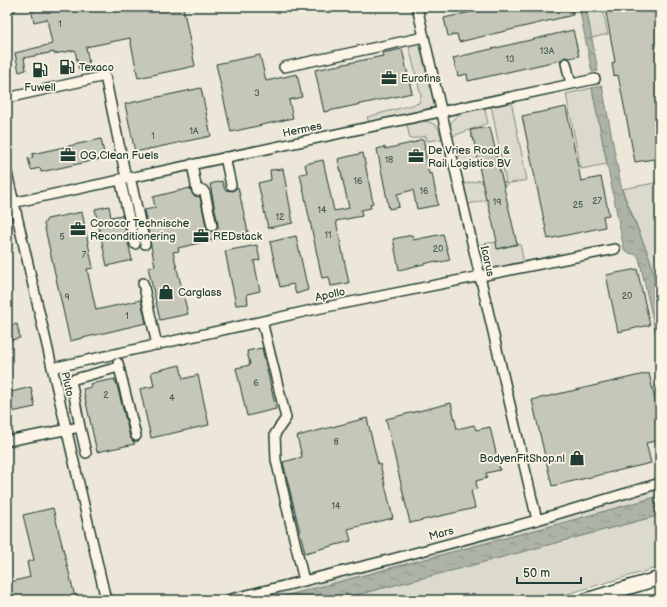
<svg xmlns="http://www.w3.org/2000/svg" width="667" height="607" font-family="'Balsamiq Sans',sans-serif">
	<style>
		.built { fill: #ece7d8 }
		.grass { fill: #dcdacc; stroke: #7e8c80 }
		.water { fill: url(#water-ripples); stroke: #758479 }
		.building { fill: #c5c7b9; stroke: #1f3d34 }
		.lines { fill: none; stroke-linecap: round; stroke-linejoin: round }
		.minor-casing { stroke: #1f3d34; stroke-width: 12 }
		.highway-casing { stroke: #1f3d34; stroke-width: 16 }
		.minor { stroke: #fcf5e5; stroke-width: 9 }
		.highway { stroke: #fcf5e5; stroke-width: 13 }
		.labels { text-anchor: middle; stroke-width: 3.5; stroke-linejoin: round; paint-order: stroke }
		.number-label { font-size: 9px; fill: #486055 }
		.poi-label { font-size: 11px; fill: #1f3d34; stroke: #fcf5e5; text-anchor: start }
		.street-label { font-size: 11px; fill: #1f3d34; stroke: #fcf5e5 }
	</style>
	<defs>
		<pattern id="water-ripples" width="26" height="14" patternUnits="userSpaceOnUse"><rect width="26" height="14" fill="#aeb3a7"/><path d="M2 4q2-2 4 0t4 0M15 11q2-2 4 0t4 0" fill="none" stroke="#8d9389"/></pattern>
	</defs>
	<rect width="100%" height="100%" fill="#fcf5e5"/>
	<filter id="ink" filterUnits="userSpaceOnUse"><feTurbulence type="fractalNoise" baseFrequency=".025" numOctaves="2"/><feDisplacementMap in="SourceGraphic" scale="8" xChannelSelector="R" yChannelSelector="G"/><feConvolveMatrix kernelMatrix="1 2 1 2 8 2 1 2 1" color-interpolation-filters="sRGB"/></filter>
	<g filter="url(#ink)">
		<path class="built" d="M7 7H660V500L293 600H7Z"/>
		<path class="grass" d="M586 7H602L608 34 591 38Z
			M417 36 435 107 369 123 367 117 419 103 421 96 407 38Z
			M592 88 607 164 581 169 566 94Z
			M511 101 527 180 506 184 504 188 485 193 486 200 469 204 467 202 464 184 481 180 483 186 503 182 506 183 491 105Z
			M484 106 488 123 453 136C441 115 471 110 484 106Z
			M423 121C437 123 438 126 442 139L427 141 426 136 410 139 407 125Z
			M496 151 497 158 479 162 477 164 460 169 457 156 477 153V155Z
			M660 182V302L650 259 622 189Z
			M496 242 498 249 520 244 524 263C499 269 486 276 477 245Z
			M660 488V496L551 526 270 600H245L397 563Z
			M660 515V567L547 600H336L454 570Z"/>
		<path class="water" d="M579 7H586L598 71 592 72Z
			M602 85 622 191 650 259 660 302V352L639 258 637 255 626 252 624 249 592 88Z
			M660 496V515L454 570 336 600H270L551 526Z"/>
		<path class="building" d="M39 7H183L195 66 138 78 130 38 86 47 90 68 79 70 75 50 54 54V52L24 58 26 70 19 72 15 53 52 44 47 19 34 22 31 9Z
			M493 7H571L573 15 459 42 457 34 448 36 444 18Z
			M605 7H660V158L635 162 618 75 614 76 612 63 615 62Z
			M573 30 579 56 569 58 565 57 561 60 468 81 467 74 458 76 453 58Z
			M402 49 412 93 324 112 315 70 383 56 382 53Z
			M260 55 266 81 297 74 302 97 289 100 293 118 231 132 216 64Z
			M201 88 211 136 135 152 125 104Z
			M566 107 581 181 601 177 609 215 603 216 605 227 548 239 522 116Z
			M490 127 517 244 497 249 496 242 497 241 487 199 486 200 473 137 472 138 470 130Z
			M101 139 105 158 41 172 40 168 31 170 28 158 33 157 32 154Z
			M423 139 425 147H424L429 174 432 173 438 205 417 209 413 190 397 194 399 207 389 209 377 149 385 147V149L416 142V141Z
			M363 153 373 203 370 204 371 208 361 210 362 216 336 221 349 283 331 286 329 277 322 278 300 174 307 173 305 164 323 160 334 211 349 208 338 159Z
			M283 169 293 223 268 228 258 183 271 180 270 170Z
			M222 181 225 190 233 191 238 187 248 232 178 248 179 251 173 252 188 314 160 320 148 267 155 266 144 210 155 208 153 197 190 188 193 195 200 197 207 230 214 232 218 228V225L210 184Z
			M109 206 111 217 122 215 132 260 107 266 95 209Z
			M82 212 93 268 87 269 96 310 141 300 146 323 70 341 44 224 47 219Z
			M443 234 450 260 436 263V261L399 270 393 239 412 235 413 240Z
			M296 236 308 290 296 294 293 284 280 287 270 242Z
			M257 245 260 260 254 261 260 291 247 294 248 304 236 305 225 251Z
			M637 269 650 325 618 332 606 275Z
			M17 324 20 338 7 341V326Z
			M262 348 276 409 247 416 236 368 250 365 247 351Z
			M180 365 183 379 198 375 209 425 151 438 140 389 154 386 151 372Z
			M649 373 660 422V440L646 443 651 463 552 486 532 400Z
			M115 379V382L116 381 130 437 135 444 97 452 83 389 91 387 90 384Z
			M31 387 35 407 7 413V393Z
			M451 403 457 429 474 425 476 430 490 427 500 470 486 473 487 478 476 481 477 489 471 490 475 508 410 523 386 419Z
			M367 418 378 464H380L393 518 348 529 351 541 305 553 283 462 302 457 297 436Z
			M53 508 74 593 79 600H7V583L30 577 27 562 34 560 23 515Z"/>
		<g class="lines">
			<defs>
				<path id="minor" d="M417 7 537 520
					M7 8 11 7
					M566 63 571 84
					M284 67 424 37
					M7 98 105 76 126 178
					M225 157 231 185
					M192 164 197 191 203 190 205 193 212 226
					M7 173 106 600
					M130 177 145 244
					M120 179 135 244
					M7 204 595 79
					M143 283 157 345
					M262 321 286 418 275 434 276 460 304 581
					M118 363 136 436
					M52 368 321 308 615 249
					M80 427 71 380 119 367
					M7 441 80 427 86 453
					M227 600 392 559 537 520 660 483"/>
				<path id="highway" d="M586 600 660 578"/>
			</defs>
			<use href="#minor" class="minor-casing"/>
			<use href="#highway" class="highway-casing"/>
			<use href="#minor" class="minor"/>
			<use href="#highway" class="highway"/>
		</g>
	</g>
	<defs>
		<symbol id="fuel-bare" viewBox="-9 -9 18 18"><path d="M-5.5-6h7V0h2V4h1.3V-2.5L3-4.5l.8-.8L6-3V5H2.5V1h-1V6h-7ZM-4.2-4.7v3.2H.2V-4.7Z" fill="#1f3d34" stroke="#fcf5e5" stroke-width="2.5" paint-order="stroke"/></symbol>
		<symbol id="office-bare" viewBox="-9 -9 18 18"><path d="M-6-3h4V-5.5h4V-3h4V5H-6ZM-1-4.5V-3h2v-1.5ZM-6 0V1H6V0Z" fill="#1f3d34" stroke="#fcf5e5" stroke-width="2.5" paint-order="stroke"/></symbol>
		<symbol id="shop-bare" viewBox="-9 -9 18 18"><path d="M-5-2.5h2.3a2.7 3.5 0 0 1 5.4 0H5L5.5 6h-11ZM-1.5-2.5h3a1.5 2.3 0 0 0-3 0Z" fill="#1f3d34" stroke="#fcf5e5" stroke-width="2.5" paint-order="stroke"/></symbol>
	</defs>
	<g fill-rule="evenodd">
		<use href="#fuel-bare" x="56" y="56" width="22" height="22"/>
		<use href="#fuel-bare" x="29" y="59" width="22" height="22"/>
		<use href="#office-bare" x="378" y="67" width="22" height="22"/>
		<use href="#office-bare" x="57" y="144" width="22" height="22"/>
		<use href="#office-bare" x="405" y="145" width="22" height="22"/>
		<use href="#office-bare" x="67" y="218" width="22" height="22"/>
		<use href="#office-bare" x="190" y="225" width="22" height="22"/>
		<use href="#shop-bare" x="155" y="281" width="22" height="22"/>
		<use href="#shop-bare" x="566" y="447" width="22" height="22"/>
	</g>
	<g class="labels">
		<g class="number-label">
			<text x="60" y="27">1</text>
			<text x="547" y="54">13A</text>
			<text x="510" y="62">13</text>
			<text x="257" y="96">3</text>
			<text x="194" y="134">1A</text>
			<text x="153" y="139">1</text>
			<text x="389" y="163">18</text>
			<text x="358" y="184">16</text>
			<text x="424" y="194">16</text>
			<text x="597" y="204">27</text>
			<text x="497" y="205">19</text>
			<text x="578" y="208">25</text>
			<text x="322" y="213">14</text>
			<text x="280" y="220">12</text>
			<text x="328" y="238">11</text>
			<text x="62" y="240">5</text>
			<text x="438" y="252">20</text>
			<text x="84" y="258">7</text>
			<text x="627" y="299">20</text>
			<text x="67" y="300">9</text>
			<text x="127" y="319">1</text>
			<text x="256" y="386">6</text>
			<text x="106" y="398">2</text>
			<text x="172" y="401">4</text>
			<text x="336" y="445">8</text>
			<text x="336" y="509">14</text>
		</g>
		<g class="poi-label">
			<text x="79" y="71">Texaco</text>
			<text x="401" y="82">Eurofins</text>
			<text x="40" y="91" text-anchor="middle">Fuwell</text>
			<text x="428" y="154">De Vries Road &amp;<tspan x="428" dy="13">Rail Logistics BV</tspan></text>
			<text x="80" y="159">OG Clean Fuels</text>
			<text x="90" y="227">Corocor Technische<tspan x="90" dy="13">Reconditionering</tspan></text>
			<text x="213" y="240">REDstack</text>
			<text x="178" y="296">Carglass</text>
			<text x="565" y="462" text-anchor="end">BodyenFitShop.nl</text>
		</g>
		<g class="street-label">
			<text transform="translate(302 129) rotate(-12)" y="4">Hermes</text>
			<text transform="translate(488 261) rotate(77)" y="4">Icarus</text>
			<text transform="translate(330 294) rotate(-12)" y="4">Apollo</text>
			<text transform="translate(68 384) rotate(77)" y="4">Pluto</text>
			<text transform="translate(441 533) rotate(-15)" y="4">Mars</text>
		</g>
	</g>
	<rect width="667" height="607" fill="none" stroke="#fcf5e5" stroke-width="24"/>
	<rect x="12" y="12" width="643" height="583" fill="none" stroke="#1f3d34" stroke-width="1.5" filter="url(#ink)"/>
	<path d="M517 577v6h64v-6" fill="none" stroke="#1f3d34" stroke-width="2"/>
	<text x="523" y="577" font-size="12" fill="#1f3d34" stroke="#fcf5e5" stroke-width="3" paint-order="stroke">50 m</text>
</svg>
